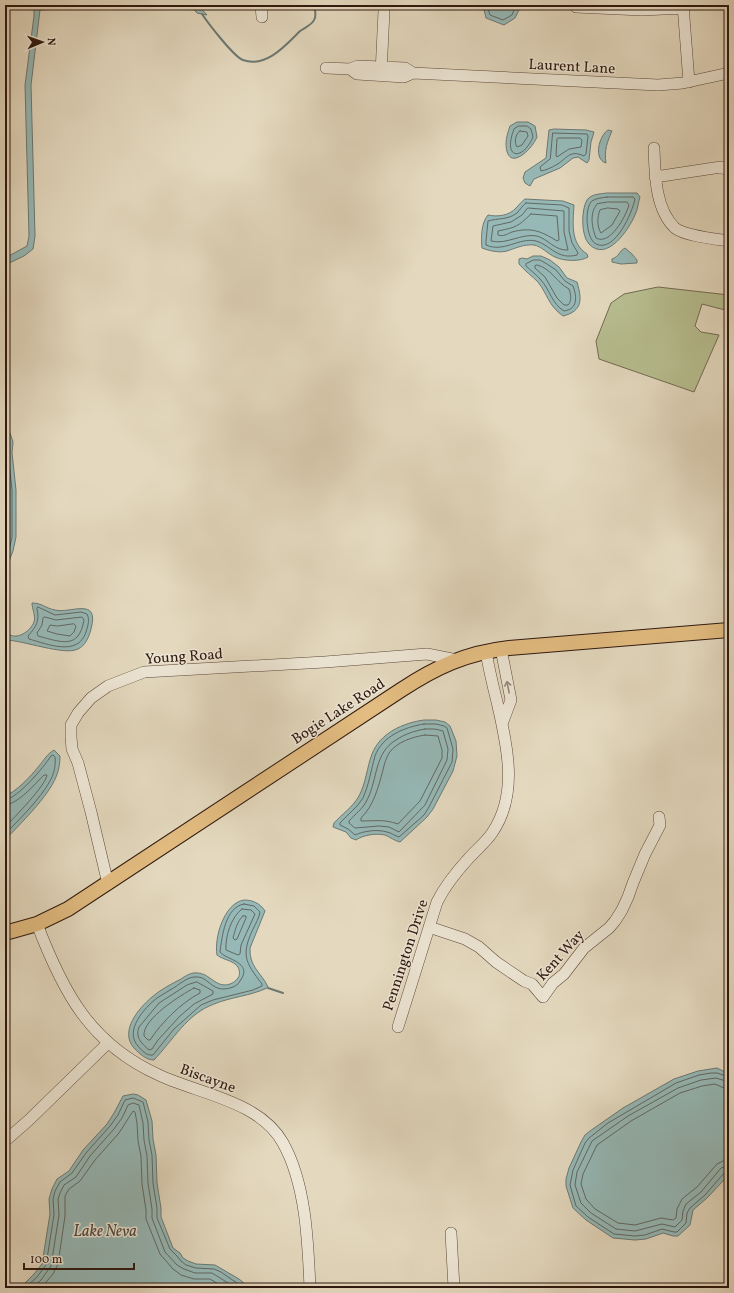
<svg xmlns="http://www.w3.org/2000/svg" width="734" height="1293" font-family="Vollkorn,serif">
	<style>
		.green { fill: #b7be90; stroke: #726b50 }
		.water { fill: #96b9b7; stroke: #6c7974 }
		.lines { fill: none; stroke-linecap: round; stroke-linejoin: round }
		.shore { stroke: #626863; stroke-width: 1 }
		.stream { stroke: #6c7974; stroke-width: 2 }
		.minor-casing { stroke: #5c483b; stroke-width: 12 }
		.major-casing { stroke: #2e180f; stroke-width: 16 }
		.minor { stroke: #ede6d5; stroke-width: 11 }
		.major { stroke: #e2bc80; stroke-width: 14 }
		.oneway { stroke: #97897c }
		.labels { text-anchor: middle; stroke-width: 3; stroke-linejoin: round; paint-order: stroke }
		.street-label { font-size: 15px; fill: #2e180f; stroke: #ede6d5 }
		.water-label { font-size: 16px; font-style: italic; fill: #4d4841; stroke: #ede6d5 }
	</style>
	<rect width="100%" height="100%" fill="#e4d9bf"/>
	<filter id="stains"><feTurbulence type="fractalNoise" baseFrequency=".005" numOctaves="4"/><feColorMatrix values="0 0 0 0 .2 0 0 0 0 .09 0 0 0 0 .02 0 0 0 .5 -.17"/></filter>
	<radialGradient id="worn" r=".72"><stop offset=".6" stop-color="#630" stop-opacity="0"/><stop offset="1" stop-color="#630" stop-opacity=".3"/></radialGradient>
	<path class="green" d="M658 287 729 295V311L702 304 695 326 701 332 719 335 694 392 599 359 596 341 611 303 624 294Z"/>
	<path class="water" d="M34 5H81L61 9 40 10 31 85 35 236 33 249 24 256 5 265V258L27 246 29 236 25 85 34 16Z
		M190 5H198L207 15 197 13Z
		M483 5H519L520 8 515 18 504 25 486 18Z
		M517 122H528L535 126 537 137C531 151 507 173 506 144 506 138 508 132 510 126Z
		M554 129 586 130 594 132 591 142 589 160 587 163 578 157 573 158 560 168 534 179 530 186 525 183 523 178 525 172 546 158 549 130Z
		M608 130 612 131C607 142 604 151 606 163 593 159 599 136 608 130Z
		M607 193H637L640 197C638 203 638 209 635 215 629 229 607 263 589 244 581 236 581 210 587 200 591 194 600 194 607 193Z
		M525 199 563 201 574 205C573 223 570 243 587 254L588 257C580 262 563 261 555 257 548 254 541 246 534 245 524 244 516 248 507 251 499 253 490 251 482 248 481 238 481 223 488 215 497 217 509 216 516 208 519 205 521 202 525 199Z
		M625 248 632 254 637 260V263L621 264 612 262V259C620 256 618 252 625 248Z
		M533 256H541L550 260 559 267 567 278 577 282C582 299 583 311 563 316 548 305 548 295 538 282 532 276 525 271 519 264V259L522 258 527 259Z
		M5 432 10 433 13 442 12 453 16 490V537L13 551 9 561 5 566Z
		M32 603C42 603 45 608 55 610 70 614 100 596 91 629 89 637 85 646 78 649 64 656 23 640 5 640V617C9 621 7 627 7 633 16 641 30 632 34 622 36 616 32 609 32 603Z
		M424 720H436L445 722 450 726 456 741 457 756 453 771 433 809 427 817 400 842C395 841 390 837 385 835 376 833 363 835 356 840L351 838 346 832 333 827 334 823C342 814 353 807 359 796 366 783 367 767 372 754 380 733 403 723 424 720Z
		M54 750 60 756C60 763 59 770 56 777 48 797 20 824 5 840V796C16 792 31 776 39 766 44 760 47 754 54 750Z
		M244 900C252 900 260 903 265 911L250 948C249 967 261 972 268 987L267 988C250 996 231 997 214 1004 187 1014 173 1040 154 1060 146 1060 140 1054 134 1048 119 1031 139 1008 152 997 160 990 171 984 181 979 185 976 192 972 197 973 210 973 216 989 230 984 233 983 236 981 238 978 240 975 240 971 238 967 233 960 223 960 217 955 214 938 224 903 244 900Z
		M717 1068 729 1074V1172L723 1181 707 1198 693 1210 690 1225 678 1236H673L663 1233 646 1239 635 1240 613 1238 586 1220 573 1208 566 1186V1179L569 1168 581 1142 585 1135 590 1131 623 1108 674 1079 698 1071Z
		M133 1094 138 1095 146 1100 152 1121 153 1139 156 1155 157 1183 161 1208V1217L173 1248 180 1253 183 1258 188 1261 196 1264 215 1265 239 1279 250 1288H20L34 1274 42 1264 50 1214 49 1199 52 1189 57 1179 69 1171 83 1150 107 1124 114 1113 123 1096Z"/>
	<g class="lines">
		<path class="shore" d="M487 5 490 15 503 20 512 15 516 5
			M519 126H527L531 129 533 137C523 161 502 160 514 129Z
			M520 131 527 132 528 136 522 145 517 147C514 143 515 134 520 131Z
			M553 133 587 134 588 136 586 154 584 156C569 149 567 159 556 165 551 168 546 170 541 171L540 167 550 159Z
			M558 138H580L582 140 581 147 569 149 557 157 556 155 557 139Z
			M607 197H633L635 199C632 213 615 253 596 244 586 239 584 208 592 201 596 198 602 198 607 197Z
			M608 202H627L629 205C626 216 610 246 596 238 592 228 589 213 597 204Z
			M526 203 562 205 569 208V231L572 243 578 253 577 255C557 260 552 246 536 241 519 237 504 253 486 245V241L488 221C498 218 508 220 517 213 520 210 522 206 526 203Z
			M528 208 564 211V232L568 250C555 251 548 239 537 236 521 233 507 245 491 241L493 226 511 222 522 215Z
			M608 208 618 209 620 211 612 225 601 233C597 227 597 217 600 210Z
			M531 214 557 216 559 240 557 241C541 231 531 227 512 232 507 234 503 237 498 235V231C517 227 517 227 531 214Z
			M534 260H540L547 264 556 270 565 281 573 286C577 297 578 309 564 311 552 304 550 290 541 280 537 275 531 271 526 266V264Z
			M537 265C551 268 557 283 569 289 571 294 572 301 568 305H564L557 298 545 277 535 268V266Z
			M5 436 7 437 9 442 8 453 12 490V537L9 550 5 560
			M5 467 7 490V536L5 546
			M38 607 55 615 81 612 87 614C90 620 88 625 86 632 78 657 47 644 29 639L28 636C36 627 40 621 37 609Z
			M45 617 56 620 82 617 84 620C79 650 61 642 38 636L37 633 42 625 43 618Z
			M74 624 76 626 74 632 70 636 57 634 47 631 50 625 57 626Z
			M424 724H436L444 726 447 728 453 749 452 762 429 807 424 815 399 837C395 836 392 833 387 832 377 829 364 831 355 835L348 829 340 825V823C347 815 357 808 363 798 369 785 371 770 375 756 382 736 405 727 424 724Z
			M425 729H435L443 731 448 749 447 760 425 805 399 832 389 827 379 826 355 828 349 823V821C355 814 363 809 367 800 378 779 374 753 396 740 405 734 414 731 425 729Z
			M425 735 438 736 442 750V758L439 764 420 801 398 824C383 819 377 821 361 821V818C374 805 378 788 383 770 384 765 386 758 389 753 397 742 412 737 425 735Z
			M5 800C18 798 43 768 51 756L53 755 55 757C56 765 54 774 50 781 41 798 18 821 5 834
			M5 805C18 804 35 784 44 775H47C46 785 14 818 5 827
			M244 904 254 906 260 912C259 918 256 923 253 929 241 955 245 962 262 984V986L253 990 213 1000 201 1005 174 1029 153 1055C147 1056 142 1051 138 1046 124 1031 144 1008 157 998 163 994 169 991 175 987 181 983 189 976 197 977 209 977 212 993 230 988 234 987 238 985 240 981 254 962 226 960 220 952 222 937 225 907 244 904Z
			M242 909 251 910 255 914 241 945 240 954 238 955 226 950C225 937 231 917 242 909Z
			M243 916H246V918L237 939 235 940 233 938C235 931 237 921 243 916Z
			M197 982 213 991V994L194 1004 180 1016 158 1040 152 1049 149 1050C141 1043 135 1037 139 1027L159 1003 187 985Z
			M194 988 200 990V993C181 1003 162 1022 150 1040H148L144 1036C142 1019 181 995 194 988Z
			M729 1077 717 1073H711L699 1075 676 1083 608 1123 589 1138 585 1143 573 1170 570 1185 576 1206 588 1217 614 1234 635 1236 645 1235 662 1229 674 1232H677L686 1223 687 1213 690 1208 705 1195 725 1172 729 1171
			M729 1082 716 1078 701 1080 678 1088 628 1116 592 1141 577 1172 575 1185 581 1203 591 1213 616 1229 635 1231 662 1224 675 1227 682 1220 683 1211 686 1204 701 1192 721 1168 729 1166
			M729 1088H724L715 1084 702 1086 680 1093 631 1121 597 1145 583 1174 581 1184 586 1199 595 1209 618 1223 635 1225 661 1218 673 1220 676 1218 677 1209 682 1199 697 1187 717 1164 723 1161 729 1160
			M25 1288 37 1277 46 1265 54 1215 53 1199 55 1191 60 1182 72 1173 86 1153 110 1126 118 1115 125 1100 133 1098 143 1102 148 1122 149 1140 152 1155 153 1183 157 1208V1218L170 1249 177 1256 181 1261 186 1265 196 1268 214 1269 221 1272 244 1288
			M32 1288 41 1280 51 1266 59 1215 58 1199 60 1193 64 1185 76 1177 90 1156 114 1129 122 1118 128 1105 133 1103 139 1105 143 1123 144 1140 147 1156 148 1183 152 1209V1218L165 1252 177 1265 184 1269 195 1273H212L236 1288
			M41 1288 53 1274 58 1264 65 1216V1196L69 1189 80 1181 95 1160 119 1133 133 1111 135 1112 137 1123 138 1141 141 1156 142 1184 146 1210V1219L160 1254 173 1269 181 1275 194 1279H210L225 1288"/>
		<path class="stream" d="M202 14C208 23 234 57 243 60 266 68 285 46 300 31 304 28 312 25 314 20 317 16 315 10 314 5
			M268 988 283 993"/>
		<defs>
			<path id="minor" d="M261 5 262 17
				M683 5 689 82
				M576 7 642 10 684 8
				M326 68 350 69 358 66 381 67 405 68 413 73 658 85 683 83 729 73
				M350 69 357 74 404 77 413 73
				M381 73 384 11
				M654 148C655 174 655 209 675 228 685 236 716 239 729 241
				M655 177 721 167 729 171
				M501 649 511 700 502 724
				M108 884 91 812 78 763 72 749 71 737V725L78 713 91 698 108 686 144 672 325 662 427 654 457 660
				M37 924C63 992 90 1044 159 1075 199 1094 260 1101 283 1143 306 1184 308 1242 310 1288
				M429 927 465 939 479 947 496 962 524 981 532 984 543 997 553 983 564 974 584 948 609 928 615 921 622 910 628 897 633 883 645 854 660 825 659 817
				M398 1027 437 902C445 886 457 871 469 858 477 849 486 842 492 833 519 794 507 745 497 702 493 686 489 669 486 652
				M5 1141 29 1120 108 1043
				M451 1233 454 1288"/>
			<path id="major" d="M5 933 37 924 68 909 401 690C436 667 466 653 509 648L729 630"/>
		</defs>
		<use href="#minor" class="minor-casing"/>
		<use href="#major" class="major-casing"/>
		<use href="#minor" class="minor"/>
		<use href="#major" class="major"/>
	</g>
	<defs><path id="oneway-shaft" d="M-6 0H5M1.5-3L5.5 0L1.5 3" fill="none" stroke-width="1.6" stroke-linecap="round" stroke-linejoin="round"/></defs>
	<use class="oneway" href="#oneway-shaft" transform="translate(508 687) rotate(-101)"/>
	<g class="labels">
		<g class="street-label">
			<text transform="translate(572 66) rotate(3)" y="5">Laurent Lane</text>
			<text transform="translate(184 656) rotate(-4)" y="5">Young Road</text>
			<text transform="translate(338 711) rotate(-33)" y="5">Bogie Lake Road</text>
			<text transform="translate(405 955) rotate(-72)" y="5">Pennington Drive</text>
			<text transform="translate(560 955) rotate(-48)" y="5">Kent Way</text>
			<text transform="translate(208 1078) rotate(20)" y="5">Biscayne</text>
		</g>
		<g class="water-label">
			<text x="105" y="1236">Lake Neva</text>
		</g>
	</g>
	<rect width="734" height="1293" fill="none" stroke="#e4d9bf" stroke-width="20"/>
	<rect x="6" y="6" width="722" height="1281" fill="none" stroke="#2e180f" stroke-width="2"/>
	<rect x="10" y="10" width="714" height="1273" fill="none" stroke="#2e180f"/>
	<g transform="translate(42 42) rotate(88)" stroke="#ede6d5" stroke-width="3" paint-order="stroke">
	<path d="M0-3L7 15L0 10L-7 15Z" fill="#2e180f"/>
	<text y="-6" font-size="11" font-weight="bold" text-anchor="middle" fill="#2e180f">N</text>
	</g>
	<path d="M24 1263v6h110v-6" fill="none" stroke="#2e180f" stroke-width="2"/>
	<text x="30" y="1263" font-size="12" fill="#2e180f" stroke="#ede6d5" stroke-width="3" paint-order="stroke">100 m</text>
	<rect width="100%" height="100%" filter="url(#stains)"/>
	<rect width="100%" height="100%" fill="url(#worn)"/>
</svg>
